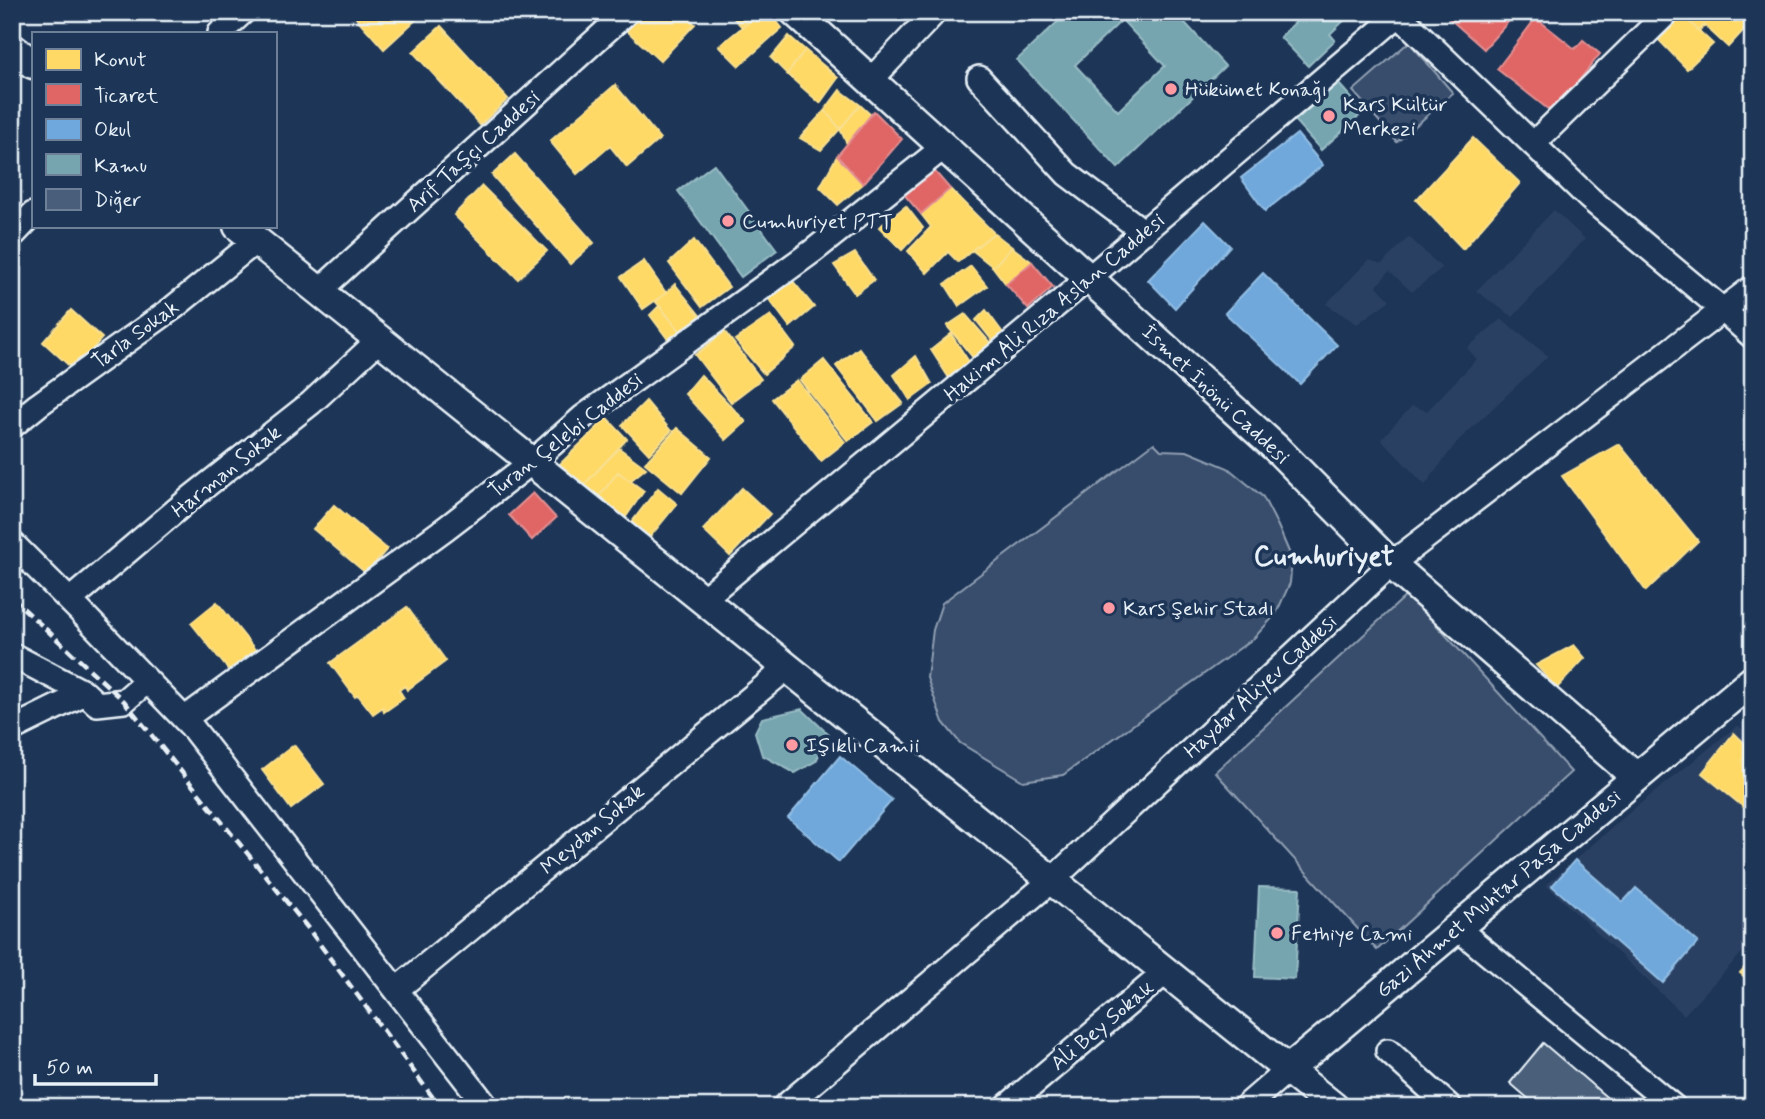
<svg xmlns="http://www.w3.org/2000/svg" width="1765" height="1119" font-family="Mynerve,sans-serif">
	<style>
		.built { fill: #2a4162 }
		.green { fill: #374d6c; stroke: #909fb2; stroke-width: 2 }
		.homes { fill: #ffd966; stroke: #f8e092; stroke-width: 2 }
		.shops { fill: #e06666; stroke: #e29092; stroke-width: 2 }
		.schools { fill: #6fa8dc; stroke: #93bee4; stroke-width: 2 }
		.public { fill: #76a5af; stroke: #98bcc5; stroke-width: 2; fill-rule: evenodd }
		.building { fill: #495e7a; stroke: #e8f1f8; stroke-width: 2 }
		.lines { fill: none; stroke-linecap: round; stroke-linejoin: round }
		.minor-casing { stroke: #e8f1f8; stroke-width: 28 }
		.major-casing { stroke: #e8f1f8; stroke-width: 33 }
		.minor { stroke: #1d3557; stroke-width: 23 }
		.major { stroke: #1d3557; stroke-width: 28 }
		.rail { stroke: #e8f1f8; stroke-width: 4.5; stroke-dasharray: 10 5; stroke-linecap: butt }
		.poi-dot { fill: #ff9aa2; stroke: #1d3557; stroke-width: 2.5 }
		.labels { text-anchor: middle; stroke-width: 7; stroke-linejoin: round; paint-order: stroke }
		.poi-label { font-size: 21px; fill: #e8f1f8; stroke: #1d3557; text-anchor: start }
		.street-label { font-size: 21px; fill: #e8f1f8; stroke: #1d3557 }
		.district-label { font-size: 28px; font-weight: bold; fill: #e8f1f8; stroke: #1d3557 }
	</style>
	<rect width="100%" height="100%" fill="#1d3557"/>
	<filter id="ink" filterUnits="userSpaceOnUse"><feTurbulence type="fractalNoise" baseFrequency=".0143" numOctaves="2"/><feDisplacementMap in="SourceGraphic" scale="14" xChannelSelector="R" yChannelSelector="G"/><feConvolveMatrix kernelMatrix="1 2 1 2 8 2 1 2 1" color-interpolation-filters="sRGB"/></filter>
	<g filter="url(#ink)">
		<path class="built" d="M1554 210 1585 239 1513 317 1476 291Z
			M1409 237 1442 268 1412 292 1389 271 1377 286 1390 300 1357 324 1326 304 1369 260 1382 264Z
			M1501 319 1548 356 1457 442 1425 485 1381 439 1412 406 1427 411 1477 359 1467 348Z
			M1738 725 1753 741V941L1684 1015 1546 885 1630 812Z"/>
		<path class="green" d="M1409 42 1453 93 1397 142 1353 91Z
			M1154 443 1161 450 1187 451 1228 468 1263 497 1278 526 1292 559 1290 583 1276 614 1254 638 1063 775 1023 781 960 743 943 722 927 678 933 630 942 603Z
			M1408 594 1571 772 1377 950 1215 772Z"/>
		<path class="homes" d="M351 12H415L419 17 384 49Z
			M644 12H682L695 24 660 61 626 30Z
			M728 12H761L742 27Z
			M761 12H769L782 28 739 66 719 46Z
			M1683 12H1753V20L1728 47 1704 25 1699 31 1681 14Z
			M1681 14 1713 44 1687 69 1655 36Z
			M441 26 508 99 480 125 413 52Z
			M789 36 805 50 787 74 771 58Z
			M805 50 838 78 820 103 787 74Z
			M615 85 660 139 627 167 610 146 577 174 550 141Z
			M840 90 860 105 840 129 825 110Z
			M860 105 871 115 847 144 840 129Z
			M825 110 840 129 821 150 800 138Z
			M1473 138 1520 183 1463 249 1416 200Z
			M515 154 594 243 570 264 492 175Z
			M837 156 863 184 838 205 820 187Z
			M482 186 547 251 518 279 454 215Z
			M950 189 994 233 958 262 948 252 927 273 908 251 931 227 921 214Z
			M906 206 923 228 902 250 879 227Z
			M994 233 1012 247 993 267 972 250Z
			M694 240 729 287 702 307 669 263Z
			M1012 247 1032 262 1006 284 993 267Z
			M855 253 874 280 855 294 834 265Z
			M644 261 666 293 643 309 621 277Z
			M971 266 987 286 959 306 945 284Z
			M792 280 814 307 790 327 768 298Z
			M675 284 702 318 682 333 656 302Z
			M659 306 682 333 670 342 650 315Z
			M71 310 102 338 74 370 43 342Z
			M986 310 1006 337 996 345 976 320Z
			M965 314 992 345 975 360 947 326Z
			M771 315 795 347 764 374 735 340Z
			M725 332 761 379 731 402 695 355Z
			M951 334 971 365 951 381 931 350Z
			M859 348 903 403 878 421 836 366Z
			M916 356 932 384 910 400 894 375Z
			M824 360 873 422 848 441 800 380Z
			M701 375 746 422 726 440 685 394Z
			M797 380 845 442 821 461 772 399Z
			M646 401 671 431 649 454 622 425Z
			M607 418 627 439 582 487 558 466Z
			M677 428 711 457 682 493 645 463Z
			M1619 444 1698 541 1646 591 1562 476Z
			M619 448 646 468 630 481 618 472 597 499 582 487Z
			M618 472 644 491 625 518 597 499Z
			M658 488 677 504 649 538 631 523Z
			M742 488 770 514 730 556 703 530Z
			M334 505 387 549 366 573 313 529Z
			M217 602 257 652 231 673 191 623Z
			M407 607 446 661 407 690 405 686 399 690 404 698 384 712 383 707 373 714 358 695 355 697 330 663Z
			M1574 645 1585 658 1557 688 1536 665Z
			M1734 733 1753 751V815L1702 773Z
			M294 745 324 784 291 809 262 770Z
			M1753 958V984L1740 973Z"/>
		<path class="shops" d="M1442 12H1517L1484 49Z
			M1536 18 1575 49 1583 40 1600 54 1553 113 1497 69Z
			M874 111 902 139 863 184 837 156Z
			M931 167 950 189 921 214 902 192Z
			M1032 262 1053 287 1028 309 1006 284Z
			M533 493 556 518 532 540 509 515Z"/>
		<path class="schools" d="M1297 134 1323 165 1265 211 1241 178Z
			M1205 221 1230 246 1175 308 1148 280Z
			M1263 273 1337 345 1300 384 1225 313Z
			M840 756 892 800 839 862 788 818Z
			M1575 860 1623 902 1636 888 1698 942 1663 983 1552 886Z"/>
		<path class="public" d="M1068 12H1175L1225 66 1118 168 1017 60ZM1122 20 1165 66 1118 111 1075 65Z
			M1306 12 1352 13 1330 34 1335 40 1308 66 1280 37Z
			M1338 83 1364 112 1321 150 1295 121Z
			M714 164 777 250 741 277 678 191Z
			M802 709 829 735 816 761 795 773 762 755 755 732 762 718Z
			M1259 887 1300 888 1295 979 1255 977Z"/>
		<path class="building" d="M1543 1043 1618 1107H1538L1510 1083Z"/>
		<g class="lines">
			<defs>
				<path id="minor" d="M1396 12 1589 198 1723 310 1753 337
					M220 33 243 12
					M979 78 1067 174 1144 232
					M870 81 935 12
					M1533 144 1668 12
					M12 236 33 214
					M319 291 627 12
					M12 426 38 405 173 308 256 241
					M12 543 79 610 191 726 487 1107
					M703 599 1089 278 1402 12
					M70 600 193 496 311 403 379 340
					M12 655 85 693 97 704 124 701 147 681
					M184 719 446 528 532 462 583 417 813 251 944 147
					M12 729 85 693
					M1457 928 1674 1107
					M396 990 788 667
					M1388 1051 1450 1107
					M784 1107 1052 880 1391 564 1753 287
					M1006 1107 1167 971
					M1245 1107 1289 1069"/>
				<path id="major" d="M795 12 1277 449 1391 564 1636 777
					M12 48 33 64
					M238 226 1334 1107
					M1289 1069 1753 680"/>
			</defs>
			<use href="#minor" class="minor-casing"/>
			<use href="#major" class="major-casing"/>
			<use href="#minor" class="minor"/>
			<use href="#major" class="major"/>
			<path class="rail" d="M12 598 124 701 307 927 440 1107"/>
		</g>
	</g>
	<g class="poi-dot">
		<circle cx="1171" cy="89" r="7"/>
		<circle cx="1329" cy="116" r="7"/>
		<circle cx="728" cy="221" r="7"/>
		<circle cx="1109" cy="608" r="7"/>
		<circle cx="792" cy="745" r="7"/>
		<circle cx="1277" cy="933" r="7"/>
	</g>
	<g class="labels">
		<g class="poi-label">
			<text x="1185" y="96">Hükümet Konağı</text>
			<text x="1343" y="111">Kars Kültür<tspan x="1343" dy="24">Merkezi</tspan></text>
			<text x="742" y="228">Cumhuriyet PTT</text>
			<text x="1123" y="615">Kars Şehir Stadı</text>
			<text x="806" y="752">Işıklı Camii</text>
			<text x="1291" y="940">Fethiye Cami</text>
		</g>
		<g class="street-label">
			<text transform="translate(473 151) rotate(-42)" y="7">Arif Taşçı Caddesi</text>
			<text transform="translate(1054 307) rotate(-40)" y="7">Hakim Ali Rıza Aslan Caddesi</text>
			<text transform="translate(135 334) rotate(-36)" y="7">Tarla Sokak</text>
			<text transform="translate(1216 394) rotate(43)" y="7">İsmet İnönü Caddesi</text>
			<text transform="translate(565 435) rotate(-38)" y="7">Turan Çelebi Caddesi</text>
			<text transform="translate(226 471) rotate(-39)" y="7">Harman Sokak</text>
			<text transform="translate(1260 686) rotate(-43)" y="7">Haydar Aliyev Caddesi</text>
			<text transform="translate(592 829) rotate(-40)" y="7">Meydan Sokak</text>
			<text transform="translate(1498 893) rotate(-40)" y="7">Gazi Ahmet Muhtar Paşa Caddesi</text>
			<text transform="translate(1102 1025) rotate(-40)" y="7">Ali Bey Sokak</text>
		</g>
		<g class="district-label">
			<text x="1324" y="565">Cumhuriyet</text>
		</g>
	</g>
	<rect width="1765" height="1119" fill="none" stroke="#1d3557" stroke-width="42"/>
	<rect x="21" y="21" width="1723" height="1077" fill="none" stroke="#e8f1f8" stroke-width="2.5" filter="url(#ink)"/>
	<rect x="32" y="32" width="245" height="196" fill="#1d3557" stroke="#6e8097" stroke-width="2"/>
	<rect x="46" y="49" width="35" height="21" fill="#ffd966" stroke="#6e8097" stroke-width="2"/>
	<text x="94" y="66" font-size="21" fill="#e8f1f8">Konut</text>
	<rect x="46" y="84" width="35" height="21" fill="#e06666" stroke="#6e8097" stroke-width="2"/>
	<text x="94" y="102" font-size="21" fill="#e8f1f8">Ticaret</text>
	<rect x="46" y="119" width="35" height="21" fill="#6fa8dc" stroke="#6e8097" stroke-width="2"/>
	<text x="94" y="136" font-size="21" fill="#e8f1f8">Okul</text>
	<rect x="46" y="154" width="35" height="21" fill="#76a5af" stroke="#6e8097" stroke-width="2"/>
	<text x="94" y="172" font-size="21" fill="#e8f1f8">Kamu</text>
	<rect x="46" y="189" width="35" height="21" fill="#495e7a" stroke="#6e8097" stroke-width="2"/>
	<text x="94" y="206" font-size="21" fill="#e8f1f8">Diğer</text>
	<path d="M35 1074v10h121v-10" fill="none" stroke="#e8f1f8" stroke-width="3.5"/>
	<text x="46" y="1074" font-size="21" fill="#e8f1f8" stroke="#1d3557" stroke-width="5" paint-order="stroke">50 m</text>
</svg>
